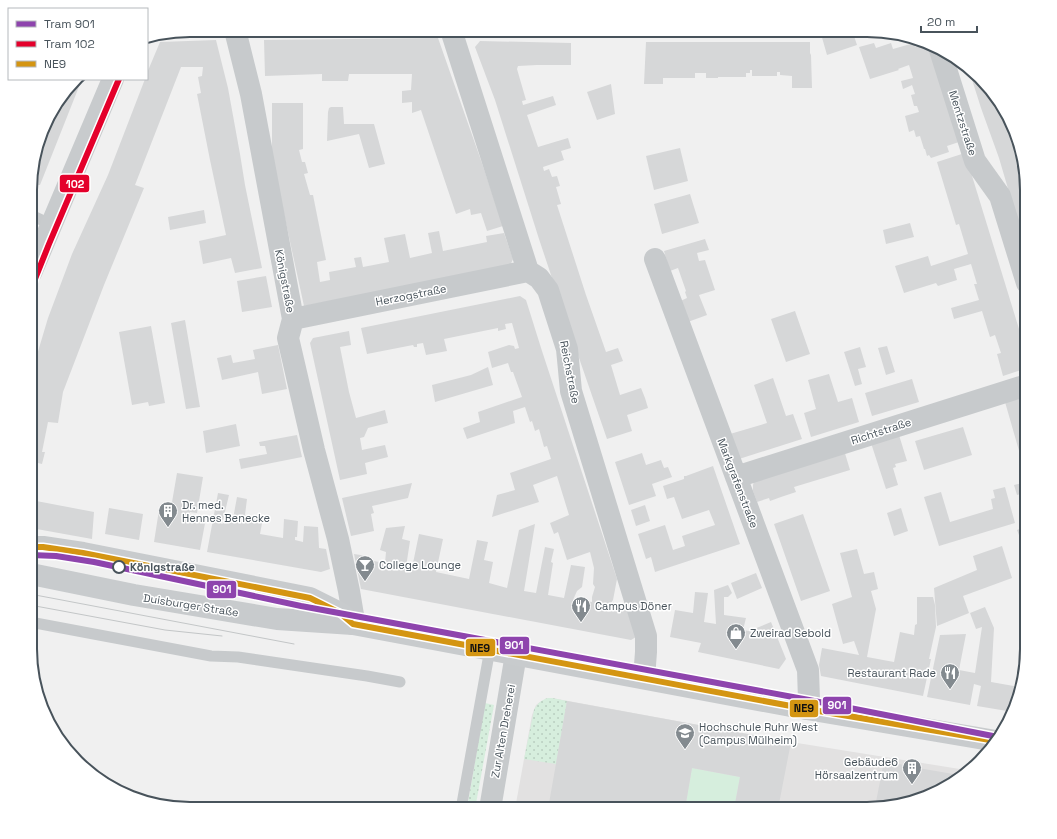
<svg xmlns="http://www.w3.org/2000/svg" width="1057" height="839" font-family="'Space Grotesk',sans-serif">
	<style>
		.education { fill: #e2e1e1 }
		.grass { fill: url(#grass-dots) }
		.park { fill: #d6eedd }
		.building { fill: #d6d7d8 }
		.lines { fill: none; stroke-linecap: round; stroke-linejoin: round }
		.lane { stroke: #c7cacc; stroke-width: 11 }
		.street { stroke: #c7cacc; stroke-width: 22 }
		.secondary { stroke: #c8cbcd; stroke-width: 22 }
		.tram { stroke: #c3c6c7; stroke-width: 1 }
		.bus-1-casing { stroke: #fff; stroke-width: 9 }
		.bus-1 { stroke: #d49512; stroke-width: 6 }
		.tram-1-casing { stroke: #fff; stroke-width: 9 }
		.tram-2-casing { stroke: #fff; stroke-width: 9 }
		.tram-1 { stroke: #8e44ad; stroke-width: 6 }
		.tram-2 { stroke: #e4002b; stroke-width: 6 }
		.stop-dot { fill: #fff; stroke: #48535b; stroke-width: 2 }
		.labels { text-anchor: middle; stroke-width: 3; stroke-linejoin: round; paint-order: stroke }
		.street-label { font-size: 11px; fill: #48535b; stroke: #fff }
		.poi-label { font-size: 11px; fill: #48535b; stroke: #fff; text-anchor: start }
		.stop-label { font-size: 11px; font-weight: bold; fill: #48535b; stroke: #fff; text-anchor: start }
		.rim { fill: none; stroke: #48535b; stroke-width: 2 }
		.line-badge { stroke: #fff; stroke-width: 1.5 }
		.badge-label { font-size: 11px; text-anchor: middle; font-weight: bold; fill: #fff }
		.pale-badge-label { font-size: 11px; text-anchor: middle; font-weight: bold; fill: #111 }
	</style>
	<defs>
		<pattern id="grass-dots" width="8" height="8" patternUnits="userSpaceOnUse"><rect width="8" height="8" fill="#d6eedd"/><path d="M2 2h.1M6 6h.1" fill="none" stroke="#b9cec0" stroke-width="1.8" stroke-linecap="round"/></pattern>
	</defs>
	<rect width="100%" height="100%" fill="#f0f0f0"/>
	<path class="education" d="M548 698H552L791 742 966 770 928 797 867 809H515L532 715 536 705 540 702Z"/>
	<path class="grass" d="M548 698H552L567 701 556 764 524 759 534 710C537 704 541 700 548 698Z
		M485 703 494 705 475 809H467Z"/>
	<path class="park" d="M692 768 740 777 734 809H685Z"/>
	<path class="building" d="M834 30H852L857 45 827 55 821 34Z
		M438 38 484 169 503 226 487 231 481 213 471 215 470 209 456 214 421 110 412 113V102L402 103V91L411 90 412 74H349L348 81H322V74L265 76 264 40Z
		M216 40 228 88 240 154 245 185 262 268 235 273 231 258 203 264 199 241 226 235 210 160 197 94 201 93 198 77 202 76 203 67H181L135 185 144 188 104 285 63 392 58 423 48 422 42 452H45L42 464 34 462 32 475H31V375L48 318 72 254 108 175 145 79H147V73L160 42Z
		M480 41 571 43V65H537L518 66 517 69 526 100 522 101 523 105 553 96 556 105 527 115 538 147 568 138 571 148 561 151 564 160 543 167 544 171 549 169 552 177 557 176 560 186 556 187 561 204 557 205 586 295 606 352 618 348 623 361 611 365 620 395 641 388 645 398 648 408 627 415 632 431 607 439 569 329 539 239 495 100 475 47Z
		M646 42H810V53L811 55 812 88H792V76L780 75V72H777V76H752V70H750V73H746V77H718V78H706V73H695V78H663V84H644Z
		M874 43 876 48 891 43 893 49 914 43 915 47 929 43 950 110 959 142 947 146 949 152 931 158 929 155 927 156 925 149H924L920 136 916 137 914 130 909 132 905 116 919 112 917 106H914L911 95 915 94 912 85 910 86 903 89 901 81 913 78 909 65 898 69 899 70 870 79 859 47Z
		M968 67 973 70 1015 129 1027 190V253L999 158 981 108Z
		M77 79H82L40 185H31V169L51 110Z
		M611 84 615 114 597 120 587 92Z
		M272 103H303V149L299 150 302 162H305L308 173 304 174 310 195H313L326 260 317 262 320 282 330 280 329 272 356 267 354 258 361 257 363 267 389 262 384 238 405 234 410 258 432 253 428 233 439 231 443 251 487 242 486 236 504 233 513 259 510 266 304 306 284 214 272 155Z
		M331 107H343L344 124H374L385 164 369 168 359 134 327 141 328 112 329 108Z
		M680 148 688 181 654 190 646 156Z
		M965 153 1027 355V368L1003 376 997 354 1001 353 995 335 990 337 982 311 954 319 951 308 979 300 974 284H977L971 264 954 269 957 280 938 286 936 283 904 293 895 266 928 256 931 266 968 254 959 224 956 225 937 162Z
		M690 194 699 223 662 234 654 204Z
		M204 210 206 223 170 230 168 217Z
		M910 223 914 237 886 244 883 230Z
		M705 239 709 250 697 253 699 261 705 260 715 290 699 295 707 315 685 323 678 302 687 298 685 292 686 291 678 268 670 271 664 251Z
		M266 276 272 307 242 312 237 281Z
		M520 296 526 300 542 351 617 579 613 600 609 606 627 610 636 637 631 640 361 589 354 554 367 556 368 560 385 563 386 552 380 550 386 528 405 526 402 539 410 541 406 567 412 568 419 534 443 539 436 572 469 579 477 540 488 542 484 560 493 562 489 583 507 588 519 530 535 524 524 591 536 593 545 547 554 549 551 562 553 563 548 595 564 598 571 565 585 567 582 587 577 591 573 600 592 602V597L595 587 593 584 594 568 590 552 567 560 558 532 554 534 550 523 569 515 557 476 533 485 539 502 492 517 497 495 515 490 510 473 551 459 547 446 544 447 539 429 535 431 532 421 530 422 525 407 513 411 515 423 467 439 463 428 480 422 478 412 522 397 513 372H511L508 363 492 368 488 352 509 345 514 346 515 349 519 348 512 323 505 324 506 329 498 331V328L444 339 447 351 426 355 423 343 417 344V347H414L413 345 367 354 361 328Z
		M795 311 810 354 786 362 771 319Z
		M185 320 200 407 186 409 171 323Z
		M151 326 165 403 149 406 148 402 132 405 119 332Z
		M349 331 351 345 340 347 349 392 356 418 385 410 388 423 368 428 364 437 360 438 362 450 385 445 388 457 365 463 367 474 340 480 310 343 313 338Z
		M278 345 287 389 262 394 258 372 222 380 217 358 231 355 233 363 255 359 253 350Z
		M887 346 895 372 886 375 878 348Z
		M860 347 866 367 858 369 862 384 855 386 844 352Z
		M488 367 493 385 435 402 432 385 471 375Z
		M829 374 838 402 852 398 859 422 811 437 804 413 816 409 808 380Z
		M773 378 786 416 793 414 802 439 739 459 730 434 767 423 754 385Z
		M912 379 919 402 872 416 865 393Z
		M1027 395V475H1026L1005 402Z
		M236 424 240 446 206 453 203 431Z
		M963 427 972 455 924 470 915 441Z
		M297 435 302 457 241 469 239 459 267 454 265 446H260L259 442Z
		M899 435 907 461 895 464 896 467 893 468 898 485 886 489 871 443Z
		M844 450 850 470 794 487 796 492 781 497 770 501 769 498 757 502 753 491V485L754 481Z
		M642 453 646 465 661 460 664 468 668 467 672 477 652 484 656 496 629 505 615 462Z
		M713 466 740 544 655 572 651 557 646 559 638 534 665 525 673 550 685 546 682 536 715 525 709 510 682 519 674 497 667 499 663 486 684 479V476H686Z
		M177 473 203 477 197 513 190 512 189 515 206 518 200 550 154 542 159 510 176 513 177 509 171 508Z
		M1027 482V492L1017 495 1014 485Z
		M412 483 408 498 372 506 374 513 371 514 374 531 351 536 342 498Z
		M1005 487 1015 523 939 546 924 497 941 492 950 522 993 509 991 499 995 498 993 490Z
		M218 493 229 495 223 520 219 522 220 523 222 524 225 522H227L229 518 233 519 237 497 247 499 245 515 263 518 260 534 283 538 284 519 298 521 297 537H295V540L303 542 304 526 318 527 319 548 326 549 330 569 321 572 207 552Z
		M31 500 94 512 92 539 31 528Z
		M645 505 650 521 636 526 631 510Z
		M109 508 143 514 139 540 105 534Z
		M901 508 908 531 894 536 887 513Z
		M803 514 830 591 801 601 774 524Z
		M1027 526V556L1017 530Z
		M1002 546 1012 578 963 596 969 613 937 626 934 588 977 570 973 556Z
		M857 549 864 574 874 572 878 589 871 591 876 609 867 657 894 662 900 632 914 635 915 625 917 624V597H933L935 605 936 627 929 659H931L923 696 821 676 819 665 822 648 859 655 854 641 843 644 832 604 852 597 840 553Z
		M756 573 762 588 737 599 731 583Z
		M728 585 732 593 728 597H724V615L746 618 743 630 755 632 754 629 771 622 786 659 779 669 698 652 701 643 670 637 675 610 693 613 695 592 708 593 704 622 716 624 714 590Z
		M985 607 994 628 991 682 1020 687 1013 712 977 706 981 686 974 684 970 705 927 697 940 635 966 634 959 670 975 673 982 627 976 629 970 613Z
		M567 701 791 742 778 809H734L740 777 692 768 685 809H548Z
		M884 761 924 769 959 775 928 797 875 807Z"/>
	<g class="lines">
		<path class="lane" d="M31 215 48 223 52 224
			M30 622 211 656 238 657 367 676 400 682
			M461 809 490 649"/>
		<path class="street" d="M235 30 251 94 293 319 288 338 314 450 338 539 349 591 353 615V624
			M451 30 528 271 539 278 548 290 567 349 571 391 646 636V652L644 678
			M940 50 975 161 1000 196 1027 283
			M655 259 808 670 809 700 807 709
			M293 319 528 271
			M736 477 1027 385
			M490 809 516 654"/>
		<path class="secondary" d="M31 273 113 79
			M31 547H43L83 553 310 598 340 613 352 623
			M31 574 134 595 277 619 353 624 807 709 996 741"/>
		<path class="tram" d="M30 594 294 644
			M30 605 165 630 222 636"/>
		<defs>
			<path id="bus-1" d="M31 547H43L83 553 310 598 340 613 353 624 807 709 996 741"/>
		</defs>
		<use href="#bus-1" class="bus-1-casing"/>
		<use href="#bus-1" class="bus-1"/>
		<defs>
			<path id="tram-1" d="M31 555 56 556 94 562 301 606 809 700 998 737"/>
			<path id="tram-2" d="M31 289 49 244 119 79"/>
		</defs>
		<use href="#tram-1" class="tram-1-casing"/>
		<use href="#tram-2" class="tram-2-casing"/>
		<use href="#tram-1" class="tram-1"/>
		<use href="#tram-2" class="tram-2"/>
	</g>
	<defs>
		<symbol id="building-pin" viewBox="-11 -11 22 30"><path d="M0 17L-7.5 6A9.5 9.5 0 1 1 7.5 6Z" fill="#838a8f" stroke="#fff"/><path d="M-4-6H4V6H1V3H-1V6H-4ZM-2.5-4.3h1.7v1.8h-1.7ZM.8-4.3h1.7v1.8H.8ZM-2.5-1h1.7V.8h-1.7ZM.8-1h1.7V.8H.8Z" fill="#fff"/></symbol>
		<symbol id="bar-pin" viewBox="-11 -11 22 30"><path d="M0 17L-7.5 6A9.5 9.5 0 1 1 7.5 6Z" fill="#838a8f" stroke="#fff"/><path d="M-6-5H6L.8 .8V4.5H3.5V6h-7V4.5H-.8V.8Z" fill="#fff"/></symbol>
		<symbol id="restaurant-pin" viewBox="-11 -11 22 30"><path d="M0 17L-7.5 6A9.5 9.5 0 1 1 7.5 6Z" fill="#838a8f" stroke="#fff"/><path d="M-5-6h1v4h1v-4h1v4h1v-4h1v5L-1.5 .5V6h-2V.5L-5-1ZM5-6V6H3V1.5H1.5Q1.5-4 5-6Z" fill="#fff"/></symbol>
		<symbol id="shop-pin" viewBox="-11 -11 22 30"><path d="M0 17L-7.5 6A9.5 9.5 0 1 1 7.5 6Z" fill="#838a8f" stroke="#fff"/><path d="M-5-2.5h2.3a2.7 3.5 0 0 1 5.4 0H5L5.5 6h-11ZM-1.5-2.5h3a1.5 2.3 0 0 0-3 0Z" fill="#fff"/></symbol>
		<symbol id="university-pin" viewBox="-11 -11 22 30"><path d="M0 17L-7.5 6A9.5 9.5 0 1 1 7.5 6Z" fill="#838a8f" stroke="#fff"/><path d="M0-5L7-2L0 1L-7-2ZM-4 1L0 2.5L4 1V4Q0 6-4 4Z" fill="#fff"/></symbol>
	</defs>
	<g fill-rule="evenodd">
		<use href="#building-pin" x="157" y="500" width="22" height="30"/>
		<use href="#bar-pin" x="354" y="554" width="22" height="30"/>
		<use href="#restaurant-pin" x="570" y="595" width="22" height="30"/>
		<use href="#shop-pin" x="725" y="622" width="22" height="30"/>
		<use href="#restaurant-pin" x="939" y="662" width="22" height="30"/>
		<use href="#university-pin" x="674" y="722" width="22" height="30"/>
		<use href="#building-pin" x="901" y="757" width="22" height="30"/>
	</g>
	<circle class="stop-dot" cx="119" cy="567" r="6"/>
	<g class="labels">
		<g class="street-label">
			<text transform="translate(963 123) rotate(72)" y="4">Mentzstraße</text>
			<text transform="translate(285 281) rotate(79)" y="4">Königstraße</text>
			<text transform="translate(411 295) rotate(-11)" y="4">Herzogstraße</text>
			<text transform="translate(570 372) rotate(79)" y="4">Reichstraße</text>
			<text transform="translate(881 431) rotate(-18)" y="4">Richtstraße</text>
			<text transform="translate(738 483) rotate(69)" y="4">Markgrafenstraße</text>
			<text transform="translate(191 605) rotate(9)" y="4">Duisburger Straße</text>
			<text transform="translate(503 731) rotate(-80)" y="4">Zur Alten Dreherei</text>
		</g>
		<g class="poi-label">
			<text x="182" y="509">Dr. med.<tspan x="182" dy="13">Hennes Benecke</tspan></text>
			<text x="379" y="569">College Lounge</text>
			<text x="595" y="610">Campus Döner</text>
			<text x="750" y="637">Zweirad Sebold</text>
			<text x="936" y="677" text-anchor="end">Restaurant Rade</text>
			<text x="699" y="731">Hochschule Ruhr West<tspan x="699" dy="13">(Campus Mülheim)</tspan></text>
			<text x="898" y="766" text-anchor="end">Gebäude6<tspan x="898" dy="13">Hörsaalzentrum</tspan></text>
		</g>
		<g class="stop-label">
			<text x="130" y="571">Königstraße</text>
		</g>
	</g>
	<path d="M0 0H1057V839H0ZM190 37H867A153 153 0 0 1 1020 190V649A153 153 0 0 1 867 802H190A153 153 0 0 1 37 649V190A153 153 0 0 1 190 37Z" fill="#fff" fill-rule="evenodd"/>
	<path class="rim" d="M190 37H867A153 153 0 0 1 1020 190V649A153 153 0 0 1 867 802H190A153 153 0 0 1 37 649V190A153 153 0 0 1 190 37Z"/>
	<g class="line-badge">
		<rect x="59" y="174" width="31" height="19" rx="4" fill="#e4002b"/>
		<rect x="206" y="580" width="31" height="19" rx="4" fill="#8e44ad"/>
		<rect x="499" y="636" width="31" height="19" rx="4" fill="#8e44ad"/>
		<rect x="465" y="638" width="31" height="19" rx="4" fill="#d49512"/>
		<rect x="822" y="696" width="30" height="19" rx="4" fill="#8e44ad"/>
		<rect x="789" y="699" width="30" height="19" rx="4" fill="#d49512"/>
	</g>
	<g class="badge-label">
		<text x="75" y="188">102</text>
		<text x="222" y="593">901</text>
		<text x="514" y="649">901</text>
		<text x="837" y="709">901</text>
	</g>
	<g class="pale-badge-label">
		<text x="480" y="652">NE9</text>
		<text x="804" y="712">NE9</text>
	</g>
	<rect x="8" y="8" width="140" height="72" fill="#ffffff" stroke="#b6babd"/>
	<rect x="16" y="21" width="20" height="6" fill="#8e44ad" stroke="#b6babd"/>
	<text x="44" y="28" font-size="12" fill="#48535b">Tram 901</text>
	<rect x="16" y="41" width="20" height="6" fill="#e4002b" stroke="#b6babd"/>
	<text x="44" y="48" font-size="12" fill="#48535b">Tram 102</text>
	<rect x="16" y="61" width="20" height="6" fill="#d49512" stroke="#b6babd"/>
	<text x="44" y="68" font-size="12" fill="#48535b">NE9</text>
	<path d="M921 26v6h56v-6" fill="none" stroke="#48535b" stroke-width="2"/>
	<text x="927" y="26" font-size="12" fill="#48535b" stroke="#ffffff" stroke-width="3" paint-order="stroke">20 m</text>
</svg>
